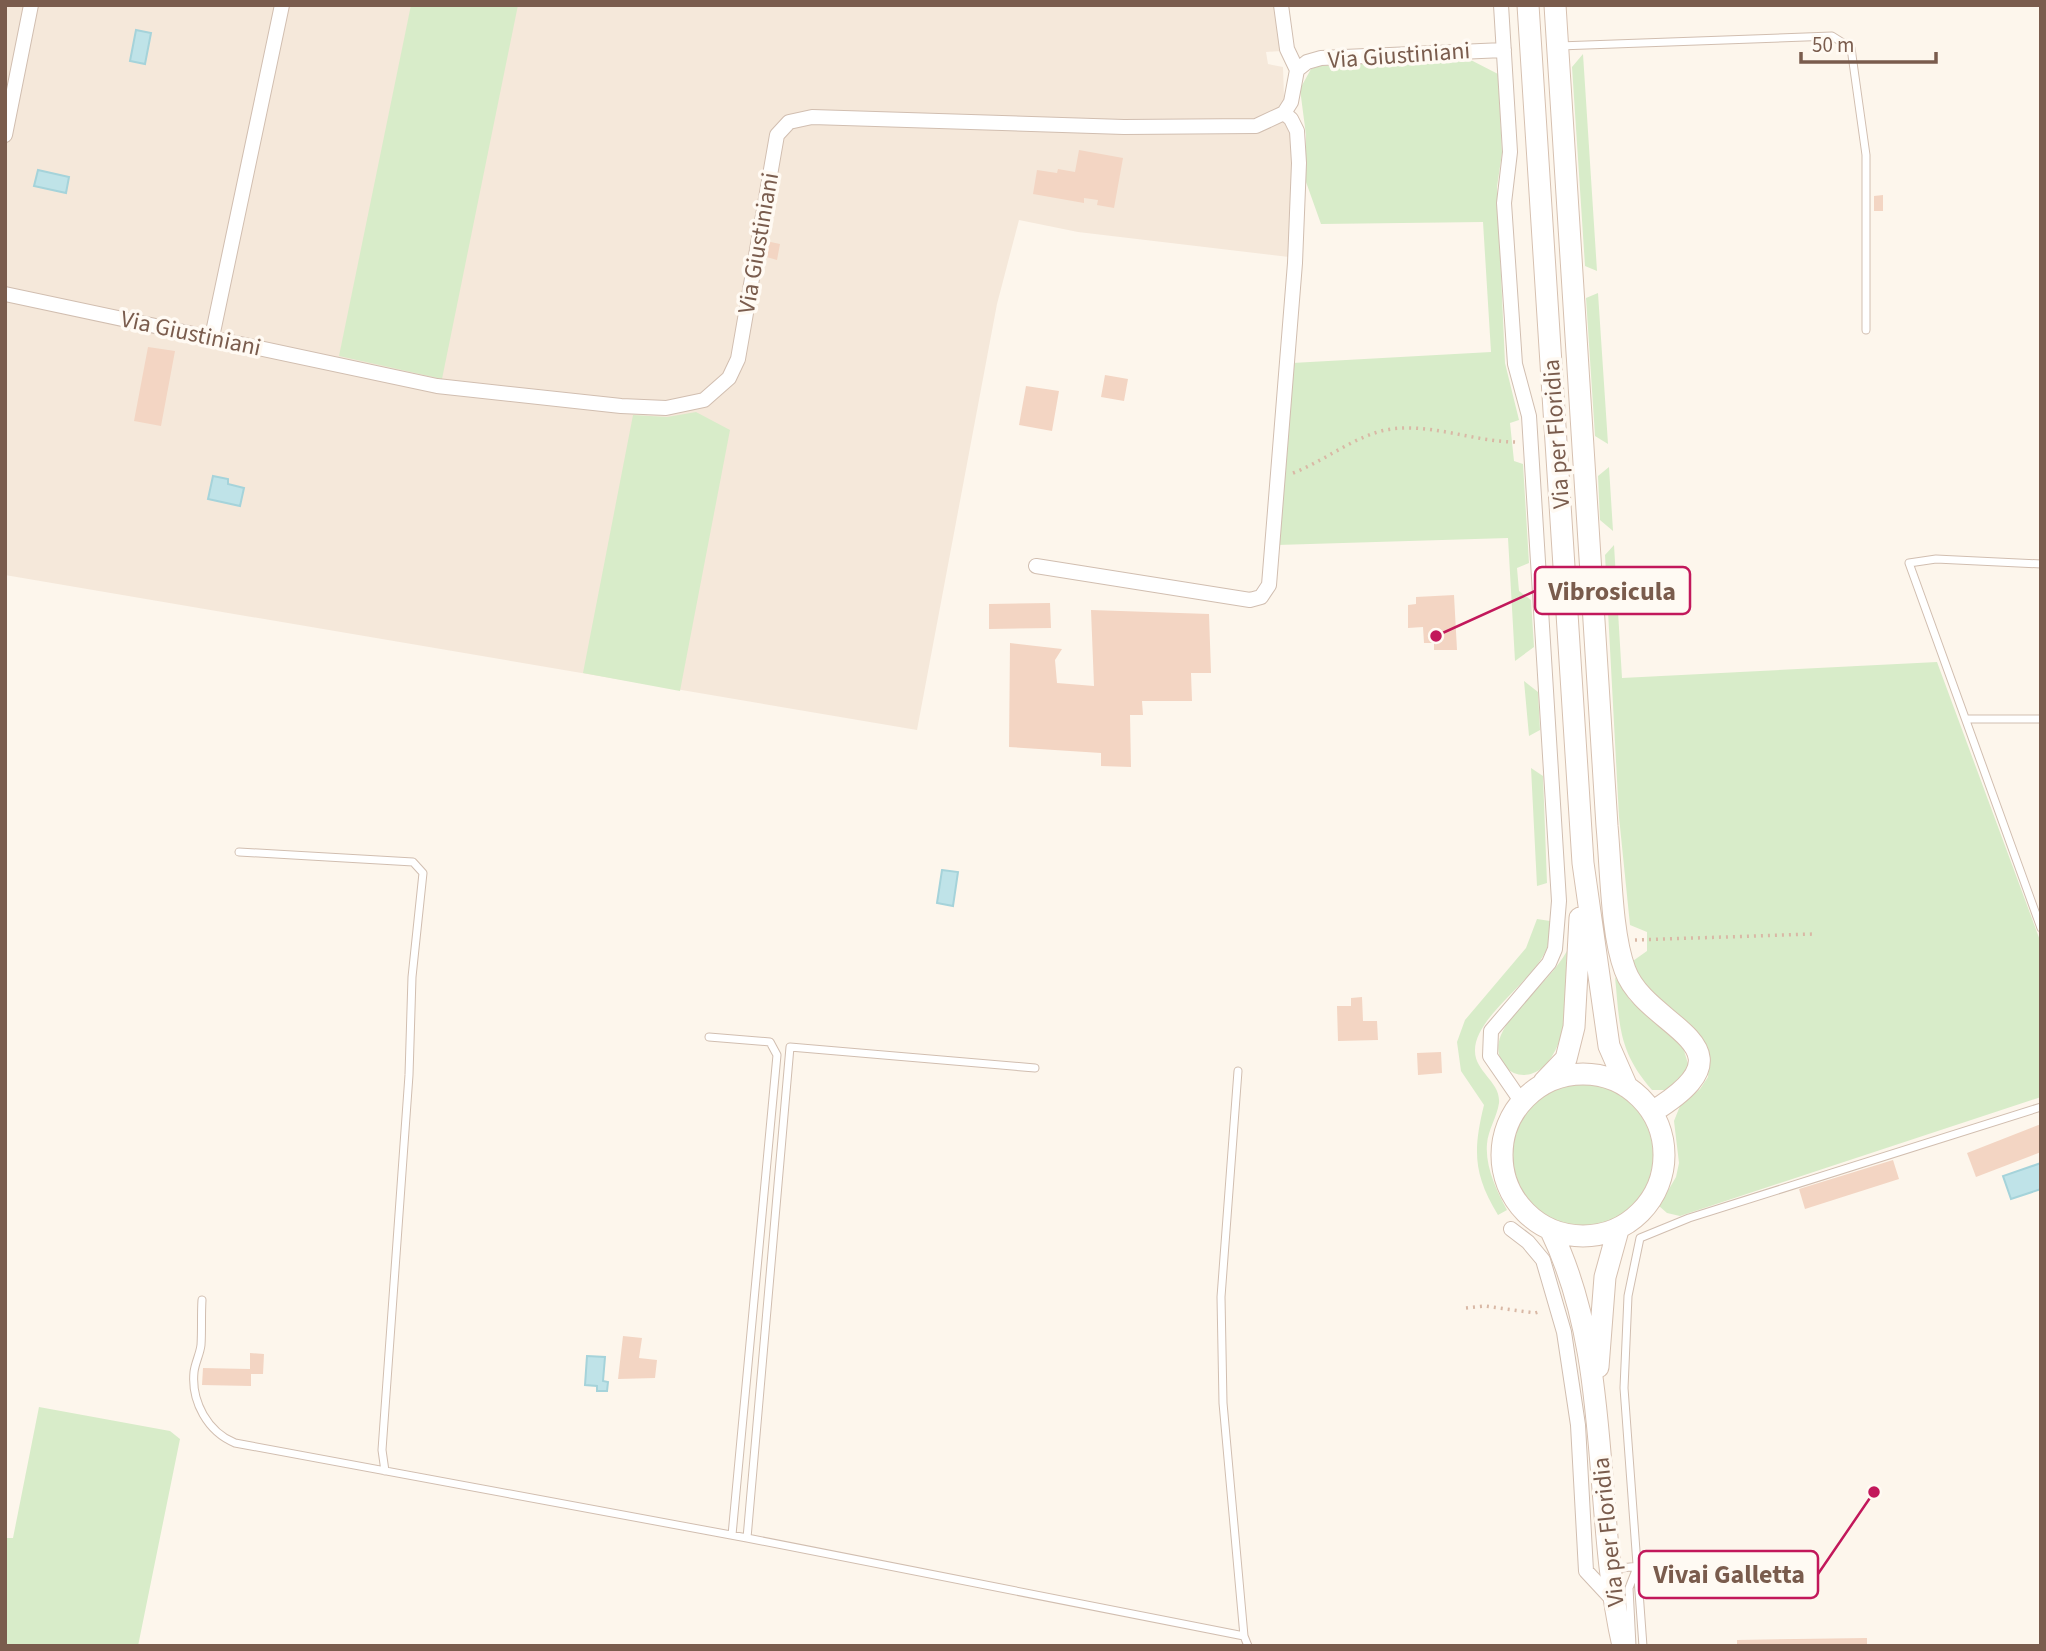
<svg xmlns="http://www.w3.org/2000/svg" width="2046" height="1651" font-family="'Source Sans 3',sans-serif">
	<style>
		.residential { fill: #f5e8da }
		.green { fill: #d8ecc9 }
		.water { fill: #bfe3e8; stroke: #a5d3da; stroke-width: 2 }
		.building { fill: #f3d5c3 }
		.lines { fill: none; stroke-linecap: round; stroke-linejoin: round }
		.lane-casing { stroke: #d1beb0; stroke-width: 9 }
		.street-casing { stroke: #d1beb0; stroke-width: 16 }
		.secondary-casing { stroke: #d6c0b0; stroke-width: 23 }
		.path { stroke: #d9b8a5; stroke-width: 3.5; stroke-dasharray: 2 5; stroke-linecap: butt }
		.lane { stroke: #fff; stroke-width: 7 }
		.street { stroke: #fff; stroke-width: 14 }
		.secondary { stroke: #fff; stroke-width: 21 }
		.labels { text-anchor: middle; stroke-width: 7; stroke-linejoin: round; paint-order: stroke }
		.street-label { font-size: 24px; fill: #7a5c4d; stroke: #fffaf3 }
		.leader { fill: none; stroke: #c2185b; stroke-width: 2.5 }
		.callout-dot { fill: #c2185b; stroke: #fffaf3; stroke-width: 2.5 }
		.callout { fill: #fffaf3; stroke: #c2185b; stroke-width: 2.5 }
		.callout-label { font-size: 26px; text-anchor: middle; font-weight: bold; fill: #7a5c4d }
	</style>
	<rect width="100%" height="100%" fill="#fdf6ec"/>
	<path class="residential" d="M5 5H1274L1281 51 1266 52 1268 64 1283 67 1284 98 1292 132 1294 161 1289 257 1078 232 1019 220 997 304 917 730 5 575Z"/>
	<path class="green" d="M411 5H518L442 379 339 356Z
		M1583 54 1597 271 1585 266 1572 67Z
		M1463 56 1498 74 1502 153 1497 187 1505 363 1519 420 1510 423 1514 461 1523 464 1529 563 1517 568 1519 591 1531 600 1534 647 1515 661 1508 538 1277 545 1292 363 1491 352 1483 222 1321 224 1306 182V135L1300 89 1311 69 1320 66Z
		M1598 293 1608 444 1595 436 1586 298Z
		M696 412 730 430 680 691 583 673 633 415 667 417Z
		M1609 467 1613 531 1600 520 1598 476Z
		M1614 545 1622 678 1937 662 2041 943V1097L1680 1216 1667 1213 1659 1206 1676 1177 1679 1163 1674 1121 1680 1106 1700 1089 1708 1077 1709 1063 1706 1047 1643 986 1630 963 1647 951V932L1630 925 1619 817 1605 555Z
		M1524 681 1538 692 1540 730 1529 736Z
		M1531 768 1543 776 1547 883 1537 886Z
		M1537 919 1550 921C1550 929 1550 940 1547 948 1535 980 1474 1017 1475 1051 1475 1072 1501 1082 1499 1103 1497 1117 1488 1130 1487 1144 1485 1167 1497 1191 1507 1210L1498 1215C1473 1174 1473 1150 1484 1105L1461 1071 1457 1042 1465 1020 1526 948Z
		M1567 951C1565 979 1570 1015 1559 1042 1537 1100 1486 1071 1501 1035 1511 1010 1551 980 1567 951Z
		M1615 977 1630 1000 1682 1044 1689 1067 1670 1090H1652C1618 1051 1620 1026 1615 977Z
		M1511 1155a71 71 0 1 1 142 0a71 71 0 1 1-142 0Z
		M39 1407 170 1431 180 1439 138 1646H5V1538H13Z"/>
	<path class="water" d="M136 30 151 33 145 64 130 61Z
		M38 170 69 177 66 193 34 186Z
		M213 476 228 479V484L244 488 240 506 208 499Z
		M942 870 958 872 953 906 937 903Z
		M2041 1163V1189L2011 1199 2003 1176Z
		M587 1356 605 1357 603 1381 608 1382 607 1391H597V1386L585 1385Z"/>
	<path class="building" d="M1079 150 1123 158 1114 208 1097 205 1098 200 1084 198V203L1033 194 1037 170 1057 173 1058 169 1075 172Z
		M1883 195V211H1874V196Z
		M766 241 780 244 777 260 763 256Z
		M148 347 175 351 161 426 134 421Z
		M1105 375 1128 379 1124 401 1101 397Z
		M1026 386 1059 391 1052 431 1019 425Z
		M1454 595 1457 650H1434V643H1424L1423 627 1408 628V605L1416 604V597Z
		M1050 603 1051 628 989 629V604Z
		M1091 610 1209 614 1211 673H1191L1192 701H1142L1143 715H1130L1131 767 1101 766V753L1009 747 1010 643 1062 649 1055 660 1057 683 1094 686Z
		M1362 997 1363 1021H1377L1378 1040 1338 1041 1337 1006H1351V998Z
		M1441 1052 1442 1073 1418 1075 1417 1053Z
		M2041 1124V1152L1976 1177 1967 1153Z
		M1893 1160 1899 1179 1805 1209 1799 1189Z
		M623 1336 642 1338 639 1358 657 1360 655 1378 618 1379Z
		M250 1353 264 1354 263 1374H251V1386L202 1385 203 1368 250 1369Z
		M1867 1638V1646H1737V1640Z"/>
	<g class="lines">
		<defs>
			<path id="lane" d="M1559 46 1832 36 1851 48 1866 155V330
				M2041 564 1936 559 1909 563 2041 928
				M1967 719H2041
				M239 852 413 862 423 873 412 977 409 1075 382 1450 385 1471
				M709 1037 770 1042 777 1055 732 1535
				M1238 1071 1221 1297 1223 1403 1244 1636
				M202 1300C201 1315 202 1330 201 1345 200 1354 195 1363 194 1372 191 1402 208 1432 235 1443L747 1538 1244 1636 1248 1646
				M747 1538 790 1047 1035 1068
				M1614 1569 1638 1566
				M1632 1646 1629 1588 1636 1570
				M1643 1646 1624 1388 1628 1296 1640 1238 1689 1218 2041 1107"/>
			<path id="street" d="M1281 5 1287 49 1297 70
				M1501 5 1510 152 1504 203 1515 364 1529 416 1559 901 1555 949 1549 963 1491 1031 1490 1056 1521 1101
				M5 135 31 5
				M5 294 437 386 621 406 666 408 704 400 729 378 738 359 777 135 789 122 812 117 1124 127 1256 126 1284 113 1291 102 1297 70 1307 62 1321 58 1504 50
				M212 337 282 5
				M1036 566 1250 600 1261 597 1269 585 1295 263 1299 163 1297 131 1291 119 1284 113
				M1511 1229 1528 1242 1543 1260 1564 1332 1578 1425 1586 1571 1612 1599"/>
			<path id="secondary" d="M1528 5 1583 863 1609 1046 1627 1087
				M1555 5 1607 826C1611 868 1611 933 1625 970 1647 1030 1763 1044 1652 1112
				M1502 1155a81 81 0 1 1 162 0a81 81 0 1 1-162 0Z
				M1544 1082 1566 1059 1574 1027 1580 918
				M1551 1231C1613 1359 1592 1510 1623 1646
				M1598 1367 1605 1277 1618 1230"/>
		</defs>
		<use href="#lane" class="lane-casing"/>
		<use href="#street" class="street-casing"/>
		<use href="#secondary" class="secondary-casing"/>
		<path class="path" d="M1293 473C1324 461 1349 440 1381 431 1425 420 1472 442 1516 442
			M1635 940 1814 934
			M1466 1308 1485 1306 1535 1313 1542 1311"/>
		<use href="#lane" class="lane"/>
		<use href="#street" class="street"/>
		<use href="#secondary" class="secondary"/>
	</g>
	<g class="labels">
		<g class="street-label">
			<text transform="translate(1399 55) rotate(-4)" y="8">Via Giustiniani</text>
			<text transform="translate(758 243) rotate(-80)" y="8">Via Giustiniani</text>
			<text transform="translate(191 333) rotate(12)" y="8">Via Giustiniani</text>
			<text transform="translate(1556 434) rotate(-94)" y="8">Via per Floridia</text>
			<text transform="translate(1608 1532) rotate(-96)" y="8">Via per Floridia</text>
		</g>
	</g>
	<path class="leader" d="M1436 636L1535 591M1874 1492L1818 1574"/>
	<g class="callout-dot">
		<circle cx="1436" cy="636" r="7"/>
		<circle cx="1874" cy="1492" r="7"/>
	</g>
	<g class="callout">
		<rect x="1535" y="567" width="155" height="47" rx="7"/>
		<rect x="1639" y="1551" width="179" height="47" rx="7"/>
	</g>
	<g class="callout-label">
		<text x="1612" y="600">Vibrosicula</text>
		<text x="1729" y="1583">Vivai Galletta</text>
	</g>
	<rect width="2046" height="1651" fill="none" stroke="#7a5c4d" stroke-width="14"/>
	<path d="M1801 52v10h135v-10" fill="none" stroke="#7a5c4d" stroke-width="3.5"/>
	<text x="1812" y="52" font-size="21" fill="#7a5c4d" stroke="#fffaf3" stroke-width="5" paint-order="stroke">50 m</text>
</svg>
